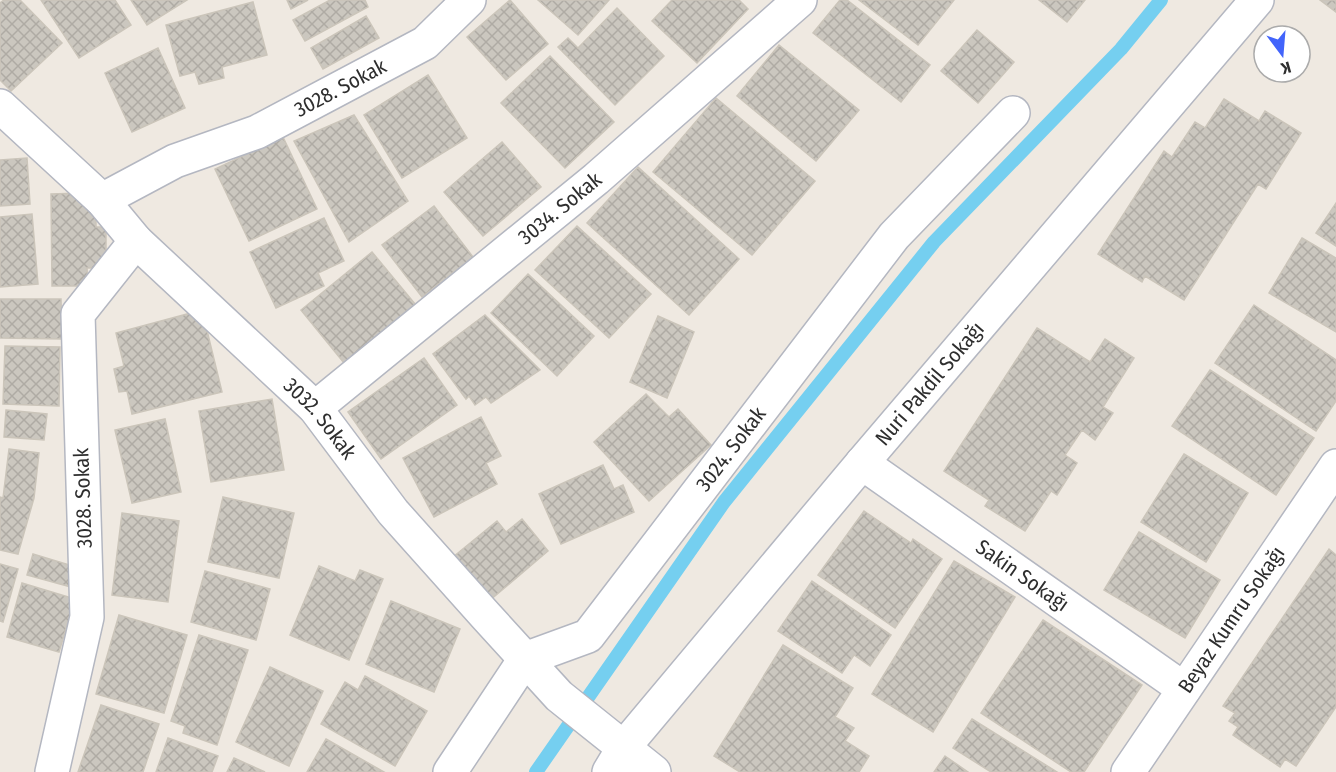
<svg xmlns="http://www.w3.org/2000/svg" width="1336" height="772" font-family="'Fira Sans Condensed',sans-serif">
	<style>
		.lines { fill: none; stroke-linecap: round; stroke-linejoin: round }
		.stream { stroke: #75cff0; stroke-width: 14 }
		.building { fill: url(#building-cross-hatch); stroke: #cbc5ba; stroke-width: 1.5 }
		.street-casing { stroke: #b4b7c1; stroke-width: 36 }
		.street { stroke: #fff; stroke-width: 33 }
		.labels { text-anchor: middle; stroke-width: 5; stroke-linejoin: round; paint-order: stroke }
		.street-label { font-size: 21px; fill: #2e2e2e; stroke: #fff }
	</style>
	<defs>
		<pattern id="building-cross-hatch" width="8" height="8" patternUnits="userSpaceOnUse" patternTransform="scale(1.5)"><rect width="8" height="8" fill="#cbc7bf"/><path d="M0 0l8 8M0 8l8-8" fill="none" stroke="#afaba4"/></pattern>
	</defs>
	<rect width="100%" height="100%" fill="#efe9e1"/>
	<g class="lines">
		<path class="stream" d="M536 772 724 502 934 242 1121 49 1161 0"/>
	</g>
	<path class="building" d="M4 0H20L62 43 11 91 0 80V3Z
		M41 0H115L131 25 79 58Z
		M131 0H187L147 25Z
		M287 0H308L291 9Z
		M330 0H365L368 7 305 41 293 20Z
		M510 0 548 44 506 80 467 37Z
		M538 0H609L578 35Z
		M672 0H739L748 9 697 63 652 21Z
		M840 0H847L930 65 901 102 813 33Z
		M859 0H954L918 45Z
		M1039 0H1085L1067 22Z
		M1320 0H1336V12Z
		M253 2 267 55 222 67 224 78 199 84 195 72 180 76 166 25Z
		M617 8 664 56 615 105 558 47 568 38 578 48Z
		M366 16 379 38 323 69 311 48Z
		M977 30 1014 62 978 103 941 71Z
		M779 45 859 110 816 161 737 96Z
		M158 48 185 108 132 132 105 73Z
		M550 56 614 122 565 168 501 103Z
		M428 75 467 138 402 178 364 115Z
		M716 98 815 181 752 255 653 172Z
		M1224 99 1259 121 1265 111 1301 133 1266 189 1258 184 1184 300 1145 276 1142 282 1098 254 1164 151 1172 157 1195 122 1205 128Z
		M354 115 408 201 349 242 294 141Z
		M283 137 317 209 249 241 215 169Z
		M502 142 541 187 483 236 444 192Z
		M27 158 30 204 0 206V160Z
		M638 167 739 259 689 315 587 223Z
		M82 193 81 204H96V227H106V268H87L88 286H52L51 194Z
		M1336 203V246L1316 233Z
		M434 206 473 257 422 297 382 245Z
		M32 214 38 284 0 287V217Z
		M324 218 344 261 318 273 324 286 276 308 250 252Z
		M577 226 651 294 609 338 535 270Z
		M1302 238 1336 258V332L1269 293Z
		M372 252 415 304 344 363 301 310Z
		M528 274 594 336 557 376 491 313Z
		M0 299H61L62 339 0 338Z
		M1254 305 1336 360V401L1316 431 1215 363Z
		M202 310 222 392 132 414 127 391 119 392 114 369 124 366 116 333Z
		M485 315 540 370 491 403 486 397 475 405 469 396 466 399 433 354Z
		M658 316 694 332 667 398 630 382Z
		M1037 328 1090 362 1105 339 1134 358 1103 407 1113 413 1095 440 1082 430 1065 455 1077 463 1057 495 1051 491 1025 531 985 506 989 500 944 471Z
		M5 346 60 347 59 406 3 404Z
		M424 358 457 405 381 459 348 412Z
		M1210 370 1314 438 1276 495 1172 426Z
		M646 394 669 417 678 409 711 445 649 501 594 442Z
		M272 399 284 470 211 482 199 411Z
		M6 410 47 414 44 440 4 437Z
		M481 417 501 456 486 463 497 484 434 517 403 458Z
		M165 419 181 492 132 503 115 430Z
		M9 449 39 453 34 498 18 554 0 550V497L3 498Z
		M1184 454 1248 493 1206 562 1141 522Z
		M603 465 614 489 623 485 634 512 561 544 539 494Z
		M223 497 294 513 279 578 208 562Z
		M864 511 911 543 913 539 942 559 895 628 818 575Z
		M122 513 179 521 168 602 112 595Z
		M522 519 548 551 489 601 453 557 497 521 506 532Z
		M1139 532 1220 580 1185 638 1104 590Z
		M1329 549 1336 555V707L1296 766 1285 759 1280 767 1233 735 1238 727 1229 721 1235 713 1223 706Z
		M33 554 76 567 71 587 27 575Z
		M954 561 1015 597 933 732 872 694Z
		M0 564 18 569 3 622 0 621Z
		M319 566 355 581 360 570 383 579 349 660 290 635Z
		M205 571 270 589 256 640 191 622Z
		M812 581 891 635 870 666 854 655 842 673 778 631Z
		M22 583 75 599 59 652 7 637Z
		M391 601 460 629 434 692 366 664Z
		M119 615 187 635 164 713 96 694Z
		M1043 620 1142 685 1084 772H1071L981 713Z
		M199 635 248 650 217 745 183 733 185 726 171 721Z
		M783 645 853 688 835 717 854 728 845 741 869 756 859 772H740L714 756Z
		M270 667 323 691 289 766 236 742Z
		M365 676 427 711 395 766 321 724 345 682 358 690Z
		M101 705 159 724 143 772H78Z
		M972 719 1057 772H991L953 748Z
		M168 738 218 756 212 772H156Z
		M326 739 384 772H307Z
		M945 756 968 772H934Z
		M234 758 265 772H227Z"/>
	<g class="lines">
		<defs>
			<g id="street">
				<path id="s1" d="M0 106 102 200 136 241 315 408 393 512 486 616 559 696 654 772"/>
				<path id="s2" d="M102 200 175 161 257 132 425 43 469 0"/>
				<path id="s3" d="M315 408 596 179 800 0"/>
				<path id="s4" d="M862 463 1184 689"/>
				<path d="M52 772 87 617 78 314 136 241"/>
				<path id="s5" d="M450 772 525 659 588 636 894 236 1013 113"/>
				<path id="s6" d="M609 772 624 747 862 463 1257 0"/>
				<path id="s7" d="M1128 772 1336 466"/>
			</g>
		</defs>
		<use href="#street" class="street-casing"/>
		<use href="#street" class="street"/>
	</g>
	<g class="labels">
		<g class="street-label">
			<text dy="7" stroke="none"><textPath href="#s2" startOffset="264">3028. Sokak</textPath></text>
			<text dy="7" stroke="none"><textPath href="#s3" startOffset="316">3034. Sokak</textPath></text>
			<text dy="7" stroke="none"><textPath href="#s6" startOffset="504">Nuri Pakdil Sokağı</textPath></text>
			<text dy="7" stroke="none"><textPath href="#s1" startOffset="448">3032. Sokak</textPath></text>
			<text dy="7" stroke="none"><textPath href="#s5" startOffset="438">3024. Sokak</textPath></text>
			<text transform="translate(83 498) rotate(-92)" y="7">3028. Sokak</text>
			<text dy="7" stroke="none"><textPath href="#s4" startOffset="196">Sakin Sokağı</textPath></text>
			<text dy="7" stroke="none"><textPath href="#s7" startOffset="184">Beyaz Kumru Sokağı</textPath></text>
		</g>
	</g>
	<g transform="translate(1282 54) rotate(164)"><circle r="28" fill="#ffffff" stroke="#ababab" stroke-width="1.5"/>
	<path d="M0-4.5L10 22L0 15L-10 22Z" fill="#4264fb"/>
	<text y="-9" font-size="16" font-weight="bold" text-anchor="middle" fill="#2e2e2e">K</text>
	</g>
</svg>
